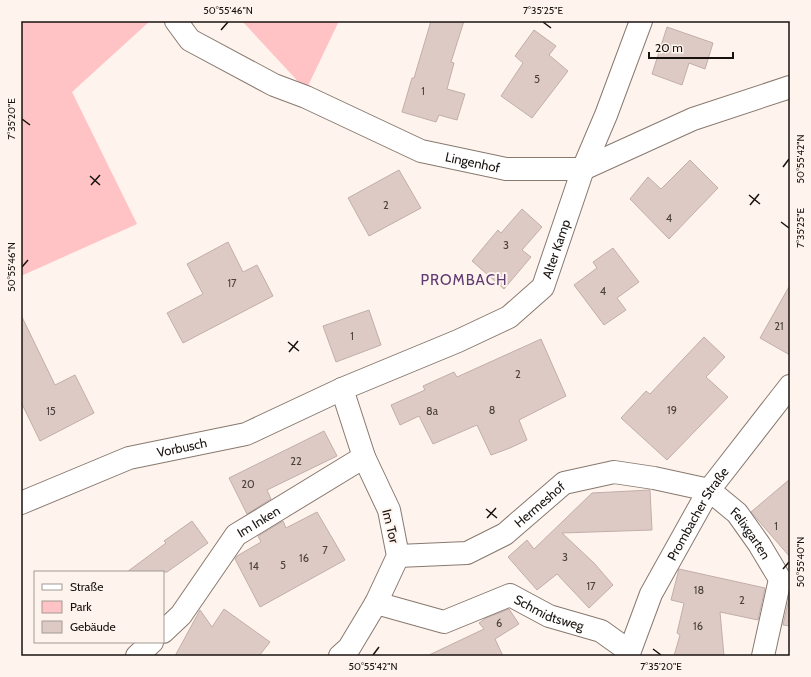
<svg xmlns="http://www.w3.org/2000/svg" width="811" height="677" font-family="Cabin,sans-serif">
	<style>
		.green { fill: #ffc2c5 }
		.building { fill: #decac4; stroke: #c2aea9 }
		.lines { fill: none; stroke-linecap: round; stroke-linejoin: round }
		.minor-casing { stroke: #88796f; stroke-width: 24 }
		.minor { stroke: #fff; stroke-width: 22 }
		.ticks { fill: none; stroke: #18120f; stroke-width: 1.5 }
		.labels { text-anchor: middle; stroke-width: 4; stroke-linejoin: round; paint-order: stroke }
		.number-label { font-size: 11px; fill: #4a403c }
		.street-label { font-size: 13px; fill: #18120f; stroke: #fef4ed }
		.quarter-label { font-size: 15px; letter-spacing: 1px; fill: #603a72; stroke: #fef4ed }
		.neatline { fill: none; stroke: #18120f; stroke-width: 1.5 }
		.ticks-label { font-size: 10px; text-anchor: middle; fill: #18120f }
	</style>
	<rect width="100%" height="100%" fill="#fef4ed"/>
	<path class="green" d="M21 21H150L72 92 137 224 21 276Z
		M242 21H339L306 90Z"/>
	<path class="building" d="M431 21H464L451 62 454 63 447 89 465 94 457 120 439 115 436 122 402 112 412 78H414Z
		M667 27 713 43 705 69 689 63 682 85 652 74Z
		M534 30 556 46 549 55 568 71 532 118 501 96 523 63 515 56Z
		M690 160 718 188 669 239 630 199 648 177 661 189Z
		M399 170 421 208 369 236 348 198Z
		M522 209 542 227 522 250 531 257 504 289 472 261 498 230 501 233Z
		M228 242 243 272 257 265 273 296 183 343 167 313 203 294 187 264Z
		M613 248 639 282 617 298 626 310 604 325 574 285 597 268 593 262Z
		M790 285V355L760 338Z
		M369 310 381 345 336 362 323 326Z
		M21 315 55 385 75 375 94 413 40 441 21 402Z
		M704 337 725 357 706 377 728 397 667 460 621 418 646 391 650 394Z
		M541 339 566 396 519 420 527 440 510 448 491 455 477 425 433 444 419 416 400 425 391 405 425 390 423 386 454 372 457 377Z
		M324 431 337 456 267 490 271 499 247 514 229 478Z
		M790 479V557L751 512Z
		M650 490 652 530 562 533 594 563 613 585 589 608 557 574 537 590 508 557 527 540 534 549 592 493Z
		M317 512 345 560 260 607 235 559 237 556 261 542 258 536 283 521 286 528Z
		M192 521 208 543 167 572H127L166 543 164 541Z
		M679 569 765 588 758 620 720 612 724 656H674L680 635 677 633 684 603 671 600Z
		M790 594V626L783 625Z
		M224 609 270 642 259 656H175L200 610 212 627Z
		M509 609 519 624 495 639 503 656H427L484 629 479 623 486 618Z"/>
	<g class="lines">
		<defs>
			<g id="minor">
				<path id="s1" d="M176 21 190 40 274 85 306 97 421 151 506 169H583L693 119 790 87"/>
				<path id="s2" d="M21 503 129 458 246 434 342 389 458 341 509 317 543 287 583 169 606 115 641 21"/>
				<path id="s3" d="M398 556 467 553 505 534 564 483 614 472 654 478 709 490 737 513 759 544 780 579 763 656"/>
				<path id="s4" d="M376 603 444 622 510 595 549 616 601 631 629 651"/>
				<path id="s5" d="M163 632 181 615 236 535 364 457"/>
				<path d="M137 656 152 642"/>
				<path d="M340 656 349 648 376 603 398 556 389 510 364 457 342 389"/>
				<path id="s6" d="M628 656 651 594 709 490 790 386"/>
			</g>
		</defs>
		<use href="#minor" class="minor-casing"/>
		<use href="#minor" class="minor"/>
	</g>
	<path class="ticks" d="M543 22 551 28M221 30 228 22M22 119 30 125M783 167 789 159M90 176 100 185M91 185 100 175M749 195 760 204M750 205 759 194M781 222 789 228M22 267 28 260M288 342 299 351M289 352 298 341M486 509 497 518M487 518 496 508M783 569 789 562M653 649 661 655M373 655 379 647"/>
	<g class="labels">
		<g class="number-label">
			<text x="537" y="83">5</text>
			<text x="423" y="95">1</text>
			<text x="386" y="209">2</text>
			<text x="669" y="222">4</text>
			<text x="506" y="249">3</text>
			<text x="232" y="287">17</text>
			<text x="603" y="295">4</text>
			<text x="779" y="330">21</text>
			<text x="352" y="340">1</text>
			<text x="518" y="378">2</text>
			<text x="492" y="414">8</text>
			<text x="672" y="414">19</text>
			<text x="51" y="415">15</text>
			<text x="432" y="415">8a</text>
			<text x="296" y="465">22</text>
			<text x="248" y="488">20</text>
			<text x="776" y="530">1</text>
			<text x="325" y="554">7</text>
			<text x="565" y="561">3</text>
			<text x="304" y="562">16</text>
			<text x="283" y="569">5</text>
			<text x="254" y="570">14</text>
			<text x="591" y="590">17</text>
			<text x="699" y="594">18</text>
			<text x="742" y="604">2</text>
			<text x="499" y="627">6</text>
			<text x="698" y="630">16</text>
		</g>
		<g class="street-label">
			<text dy="5" stroke="none"><textPath href="#s1" startOffset="333">Lingenhof</textPath></text>
			<text dy="5" stroke="none"><textPath href="#s2" startOffset="610">Alter Kamp</textPath></text>
			<text dy="5" stroke="none"><textPath href="#s2" startOffset="171">Vorbusch</textPath></text>
			<text dy="5" stroke="none"><textPath href="#s3" startOffset="157">Hermeshof</textPath></text>
			<text dy="5" stroke="none"><textPath href="#s6" startOffset="159">Prombacher Straße</textPath></text>
			<text dy="5" stroke="none"><textPath href="#s5" startOffset="148">Im Inken</textPath></text>
			<text transform="translate(391 526) rotate(76)" y="5">Im Tor</text>
			<text dy="5" stroke="none"><textPath href="#s3" startOffset="398">Felixgarten</textPath></text>
			<text dy="5" stroke="none"><textPath href="#s4" startOffset="185">Schmidtsweg</textPath></text>
		</g>
		<g class="quarter-label">
			<text x="464" y="285">PROMBACH</text>
		</g>
	</g>
	<rect width="811" height="677" fill="none" stroke="#fef4ed" stroke-width="44"/>
	<rect x="34" y="571" width="130" height="72" fill="#fef4ed" stroke="#a29a94"/>
	<rect x="42" y="584" width="20" height="6" fill="#ffffff" stroke="#a29a94"/>
	<text x="70" y="591" font-size="12" fill="#18120f">Straße</text>
	<rect x="42" y="601" width="20" height="12" fill="#ffc2c5" stroke="#a29a94"/>
	<text x="70" y="611" font-size="12" fill="#18120f">Park</text>
	<rect x="42" y="621" width="20" height="12" fill="#decac4" stroke="#a29a94"/>
	<text x="70" y="631" font-size="12" fill="#18120f">Gebäude</text>
	<path d="M649 52v6h84v-6" fill="none" stroke="#18120f" stroke-width="2"/>
	<text x="655" y="52" font-size="12" fill="#18120f" stroke="#fef4ed" stroke-width="3" paint-order="stroke">20 m</text>
	<rect x="22" y="22" width="767" height="633" class="neatline"/>
	<g class="ticks-label">
		<text x="228" y="14">50°55'46"N</text>
		<text x="543" y="14">7°35'25"E</text>
		<text transform="translate(11 119) rotate(-90)" y="4">7°35'20"E</text>
		<text transform="translate(800 159) rotate(-90)" y="4">50°55'42"N</text>
		<text transform="translate(800 228) rotate(-90)" y="4">7°35'25"E</text>
		<text transform="translate(11 267) rotate(-90)" y="4">50°55'46"N</text>
		<text transform="translate(800 562) rotate(-90)" y="4">50°55'40"N</text>
		<text x="373" y="670">50°55'42"N</text>
		<text x="661" y="670">7°35'20"E</text>
	</g>
</svg>
